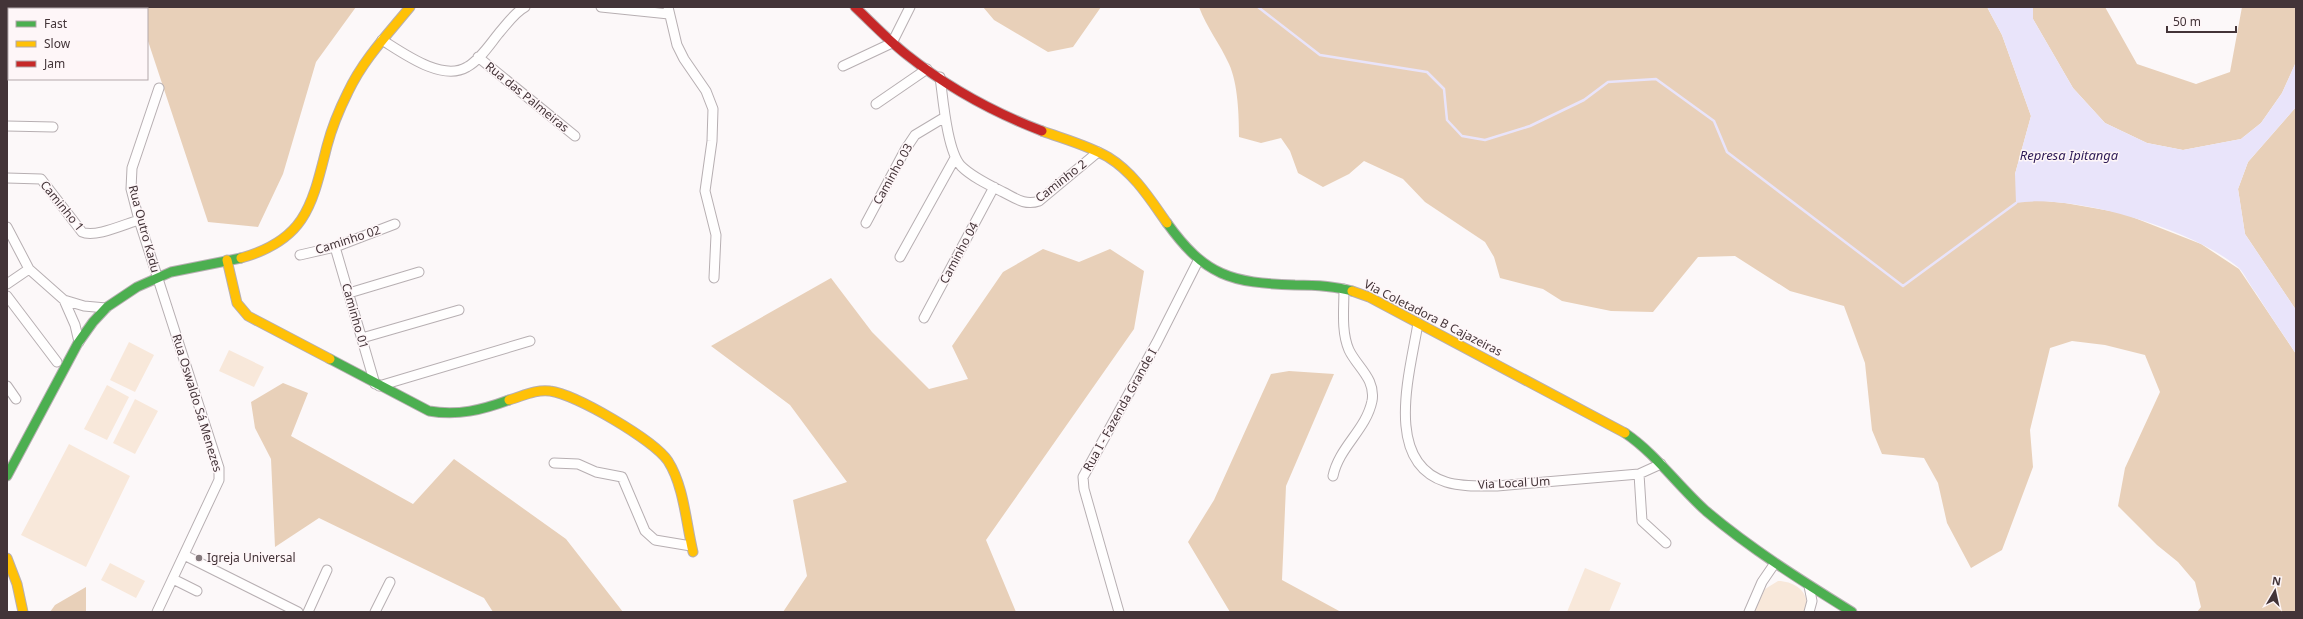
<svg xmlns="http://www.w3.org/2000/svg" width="2303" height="619" font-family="'Noto Sans',sans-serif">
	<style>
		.green { fill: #f8e8da }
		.forest { fill: #e8d0b9 }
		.water { fill: #e9e4fa }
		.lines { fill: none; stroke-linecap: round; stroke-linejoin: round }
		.stream { stroke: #e9e4fa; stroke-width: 2.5 }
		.street-casing { stroke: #b7afb2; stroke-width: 11 }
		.fast-casing { stroke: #b7afb2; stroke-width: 11 }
		.slow-casing { stroke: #b7afb2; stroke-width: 11 }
		.jam-casing { stroke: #b7afb2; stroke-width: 11 }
		.street { stroke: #fffefe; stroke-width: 9 }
		.fast { stroke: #4caf50; stroke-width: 9 }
		.slow { stroke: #ffc107; stroke-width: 9 }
		.jam { stroke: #c62828; stroke-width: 9 }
		.poi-dot { fill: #84797c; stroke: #fef6f8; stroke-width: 1.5 }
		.labels { text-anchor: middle; stroke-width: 3; stroke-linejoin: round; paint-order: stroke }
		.street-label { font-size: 12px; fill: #433438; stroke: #fef6f8 }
		.poi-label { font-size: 12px; fill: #433438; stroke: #fef6f8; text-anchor: start }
		.water-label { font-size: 13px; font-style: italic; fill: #2e1a56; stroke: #fef6f8 }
	</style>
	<rect width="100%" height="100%" fill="#fcf8f9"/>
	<path class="green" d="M129 342 154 355 135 392 110 380Z
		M229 350 264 367 254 387 219 371Z
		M107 385 129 397 107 440 84 429Z
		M135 399 158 411 135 454 113 443Z
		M69 444 130 476 86 567 21 535Z
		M110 563 145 581 136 598 101 580Z
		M1585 568 1621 583 1609 612H1567Z
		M1778 581C1795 581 1812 593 1805 612H1754L1765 589Z"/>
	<path class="forest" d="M83 7H356L316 62 283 174 258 227 208 222 147 38V9H87Z
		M983 7H1101L1073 47 1048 52 994 20Z
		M1199 7H1987L2002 35 2031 116 2015 174 2034 200 2065 203 2122 213 2201 244 2239 269 2296 354V612H2197L2201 607 2195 582 2178 562 2157 545 2118 506 2125 468 2160 392 2145 355 2105 345 2072 341 2050 348 2030 430 2033 467 2002 550 1971 568 1947 523 1938 483 1924 458 1882 454 1872 430 1865 363 1844 306 1790 291 1735 256 1698 257 1653 312 1611 311 1562 301 1543 289 1500 278 1494 257 1485 242 1425 202 1403 179 1364 161 1349 174 1323 187 1298 173 1290 151 1281 138 1261 143 1239 137C1239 115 1238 84 1229 64 1220 44 1207 28 1199 7Z
		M2033 7H2105L2137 64 2196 84 2230 72 2242 7H2296V62L2282 93 2261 123 2241 139 2183 150 2147 143 2105 123 2073 88 2033 19Z
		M2296 107V310L2245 234 2238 189 2248 162Z
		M1043 249 1079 262 1110 249 1144 271 1134 329 986 540 1016 612H783L807 576 793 500 847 482 790 405 711 346 831 278 872 332 929 389 968 379 952 346 1003 272Z
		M1289 371 1334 374 1286 486 1282 580 1341 612H1230L1188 542 1214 500 1271 374Z
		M283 383 308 393 291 436 413 504 454 459 566 539 623 612H493L484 598 319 518 275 547 271 459 255 428 251 402Z
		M86 587V612H50L55 605Z"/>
	<path class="water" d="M1987 7H2033V19L2073 88 2105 123 2147 143 2183 150 2241 139 2261 123 2282 93 2296 62V107L2248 162 2238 189 2245 234 2296 310V354C2283 334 2269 314 2256 293 2250 286 2245 274 2239 268 2195 230 2073 193 2016 203L2015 174 2031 116 2002 35Z"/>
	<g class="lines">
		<path class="stream" d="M1258 7 1320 55 1427 72 1444 89 1447 120 1462 136 1485 140 1530 126 1584 100 1608 82 1656 79 1714 121 1727 152 1903 286 2016 203"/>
		<defs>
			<path id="street" d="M601 7 669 14
				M668 7 677 45 684 59 706 91 713 109 712 141 705 191 716 235 714 278
				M7 24H9
				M382 40C403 53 442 82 467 67 480 60 490 44 499 33 507 24 515 12 525 7
				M478 57 575 136
				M843 66 892 43 910 7
				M940 77C943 98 947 151 961 166 972 177 989 185 1003 192 1015 198 1025 206 1039 201L1098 152
				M876 104 927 69
				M7 126 53 127
				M7 178 41 179 82 232C95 238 125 224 139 220
				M866 223 905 150 915 135 945 117
				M7 227 29 269 64 300 84 306 106 308
				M335 247 375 384
				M300 255 335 247 395 224
				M900 257 955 158
				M7 284 29 269
				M349 293 419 272
				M7 296 57 362
				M64 300 75 325 79 342
				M924 318 994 187
				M1418 323C1411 369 1382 462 1446 482 1462 487 1481 486 1497 486L1639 474 1661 464
				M362 338 459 310
				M7 386 16 399
				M379 386 530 341
				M554 463 578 464 596 472 622 477 645 531 655 540 691 546
				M1639 474 1642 521 1666 543
				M1333 476C1339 447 1366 430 1372 401 1376 379 1357 367 1349 350 1341 332 1344 308 1344 289
				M184 555 298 612
				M173 579 197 591
				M157 612 219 480V468L139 220 131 189 132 168 159 88
				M308 612 327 570
				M375 612 390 582
				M1119 612 1084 489 1083 477 1157 342 1198 261
				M1749 612 1762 582 1775 563
				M1809 612 1812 601 1809 586"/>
			<path id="fast" d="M1167 223C1205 276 1231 283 1295 285 1314 285 1334 286 1352 291
				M330 359 429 411C458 416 482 410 509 400
				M1625 433C1656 454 1678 486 1706 511 1751 549 1802 581 1852 612
				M7 476 78 343 93 322 107 307 137 287 171 272 241 258"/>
			<path id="slow" d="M1042 131C1064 139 1087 145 1108 157 1134 173 1150 199 1167 223
				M241 258C306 240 312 205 327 146 332 127 339 110 348 92 363 60 387 35 410 7
				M227 260 237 303 248 316 330 359
				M1352 291 1369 297 1625 433
				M509 400C523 396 536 389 550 391 575 394 654 440 668 461 684 486 686 523 693 552
				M7 558 17 584 23 612"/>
			<path id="jam" d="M855 7C872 23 888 40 907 55 946 86 995 113 1042 131"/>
		</defs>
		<use href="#street" class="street-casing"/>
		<use href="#fast" class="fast-casing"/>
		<use href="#slow" class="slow-casing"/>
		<use href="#jam" class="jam-casing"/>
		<use href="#street" class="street"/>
		<use href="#fast" class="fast"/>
		<use href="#slow" class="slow"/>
		<use href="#jam" class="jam"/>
	</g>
	<circle class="poi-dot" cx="199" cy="558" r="4"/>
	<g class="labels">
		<g class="street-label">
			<text transform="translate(527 97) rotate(39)" y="4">Rua das Palmeiras</text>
			<text transform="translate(893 174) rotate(-61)" y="4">Caminho 03</text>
			<text transform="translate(1061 181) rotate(-38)" y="4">Caminho 2</text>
			<text transform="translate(62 206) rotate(51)" y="4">Caminho 1</text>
			<text transform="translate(144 229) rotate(75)" y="4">Rua Outro Kadu</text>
			<text transform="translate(348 240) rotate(-18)" y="4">Caminho 02</text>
			<text transform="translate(959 253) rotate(-62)" y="4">Caminho 04</text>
			<text transform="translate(355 316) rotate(74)" y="4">Caminho 01</text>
			<text transform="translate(1433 318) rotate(27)" y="4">Via Coletadora B Cajazeiras</text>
			<text transform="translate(197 403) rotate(73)" y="4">Rua Oswaldo Sá Menezes</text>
			<text transform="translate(1120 410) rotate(-61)" y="4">Rua I - Fazenda Grande I</text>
			<text transform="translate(1514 483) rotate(-3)" y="4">Via Local Um</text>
		</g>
		<g class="poi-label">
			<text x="207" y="562">Igreja Universal</text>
		</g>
		<g class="water-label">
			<text x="2069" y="160">Represa Ipitanga</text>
		</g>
	</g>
	<rect width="2303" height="619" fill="none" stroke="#433438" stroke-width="16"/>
	<rect x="8" y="8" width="140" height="72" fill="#fef6f8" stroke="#b3a8ab"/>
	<rect x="16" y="21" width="20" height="6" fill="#4caf50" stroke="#b3a8ab"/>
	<text x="44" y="28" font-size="12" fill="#433438">Fast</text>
	<rect x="16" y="41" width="20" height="6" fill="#ffc107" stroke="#b3a8ab"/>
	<text x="44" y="48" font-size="12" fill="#433438">Slow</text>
	<rect x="16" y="61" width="20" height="6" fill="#c62828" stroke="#b3a8ab"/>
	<text x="44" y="68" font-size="12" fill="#433438">Jam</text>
	<g transform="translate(2275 591) rotate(9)" stroke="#fef6f8" stroke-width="3" paint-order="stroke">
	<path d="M0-3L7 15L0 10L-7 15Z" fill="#433438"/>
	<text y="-6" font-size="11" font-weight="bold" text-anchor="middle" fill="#433438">N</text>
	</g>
	<path d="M2167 26v6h69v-6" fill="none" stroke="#433438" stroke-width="2"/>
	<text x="2173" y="26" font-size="12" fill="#433438" stroke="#fef6f8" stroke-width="3" paint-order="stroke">50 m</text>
</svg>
